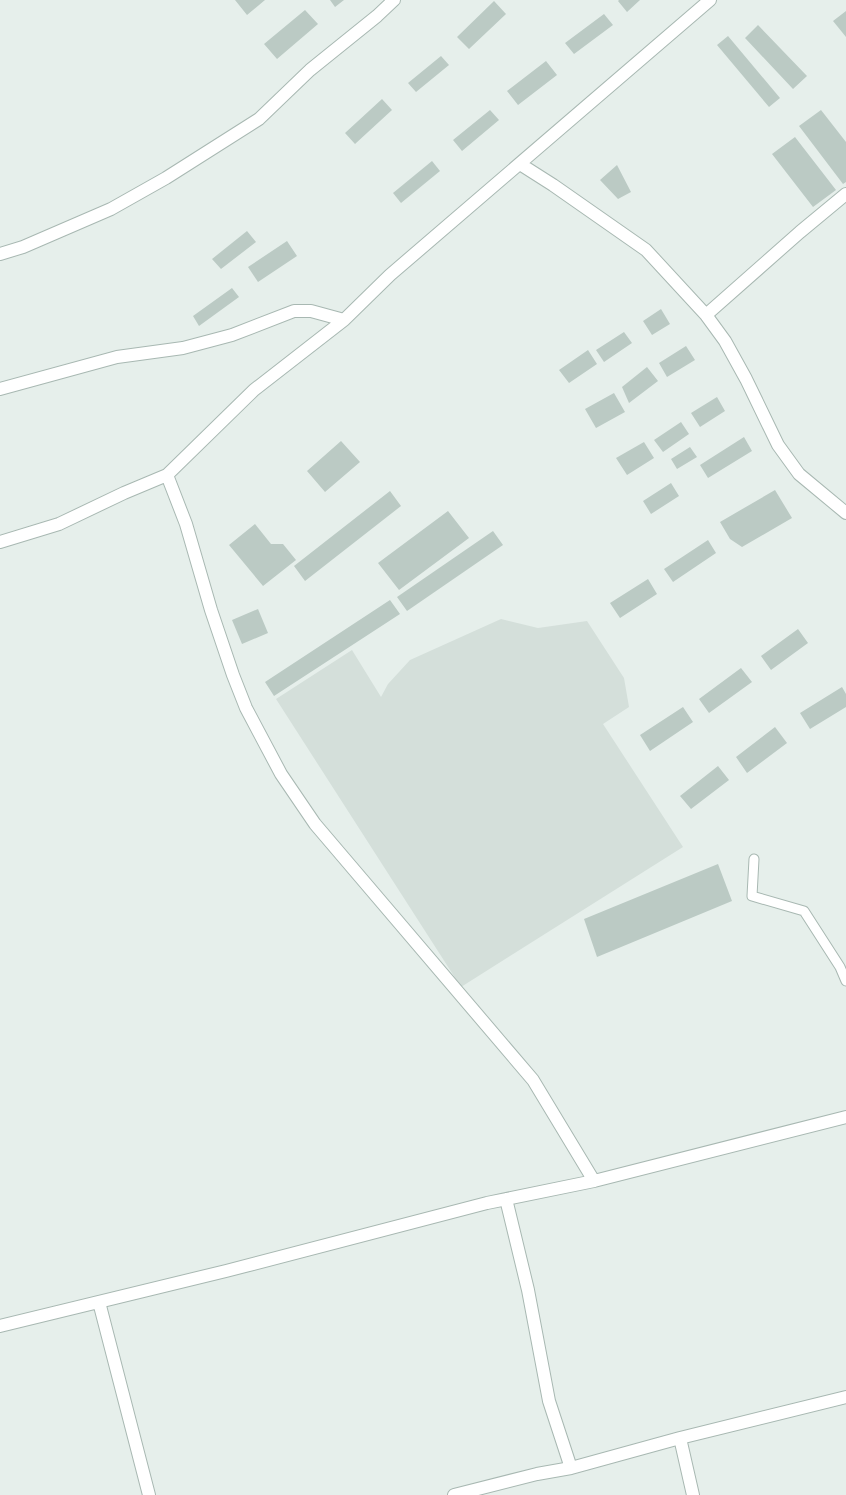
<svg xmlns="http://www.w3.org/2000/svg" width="846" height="1495" font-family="'IBM Plex Sans',sans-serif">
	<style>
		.built { fill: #d4dfda }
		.building { fill: #bbcac4 }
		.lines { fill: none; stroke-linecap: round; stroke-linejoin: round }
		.lane-casing { stroke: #a8b8b2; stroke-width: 11 }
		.street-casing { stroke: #a8b8b2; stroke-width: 14 }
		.lane { stroke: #fff; stroke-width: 9 }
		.street { stroke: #fff; stroke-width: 12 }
	</style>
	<rect width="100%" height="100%" fill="#e6efeb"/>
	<path class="built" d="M501 619 538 628 587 621 624 678 629 707 603 724 683 847 461 987 276 699 352 650 381 697 388 684 410 660Z"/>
	<path class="building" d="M235 0H265L247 15Z
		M330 0H344L335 7Z
		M619 0H640L627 12 618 1Z
		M494 1 506 14 469 49 457 37Z
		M305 10 318 24 277 59 264 44Z
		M846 11V37L833 21Z
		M604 14 613 25 574 54 565 43Z
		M758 25 807 76 793 89 745 38Z
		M728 36 780 98 769 107 717 45Z
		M441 56 449 65 416 92 408 83Z
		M546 61 557 75 518 105 507 91Z
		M382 99 392 110 355 144 345 133Z
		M490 110 499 120 462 151 453 140Z
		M821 110 846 142V182L843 184 799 126Z
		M795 137 836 190 813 207 772 154Z
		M432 161 440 171 401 203 393 193Z
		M617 165 631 192 618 199 600 180Z
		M247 231 256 242 221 269 212 259Z
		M287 241 297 256 258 282 248 267Z
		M232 288 239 297 199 326 193 316Z
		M661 309 670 324 652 335 643 321Z
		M624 332 632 343 604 362 596 350Z
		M686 346 695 360 667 377 659 363Z
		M588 350 597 364 569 383 559 370Z
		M647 367 658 381 629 403 622 387Z
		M614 393 625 412 596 428 585 409Z
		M717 397 725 411 700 427 691 413Z
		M681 422 689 434 663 452 654 440Z
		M744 437 752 451 708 478 700 465Z
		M341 441 360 462 325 492 307 471Z
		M644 442 654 458 627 475 616 458Z
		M690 447 697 457 677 469 671 459Z
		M671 483 679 496 651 514 643 501Z
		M775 490 792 518 742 547 730 539 720 522Z
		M390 491 401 506 305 581 294 566Z
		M448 511 469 538 399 590 378 563Z
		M255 524 271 544H283L296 560 263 586 229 545Z
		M493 531 503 545 407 611 397 597Z
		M708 540 716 553 673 582 664 569Z
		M648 579 657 594 620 618 610 603Z
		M390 600 400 614 274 696 265 682Z
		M258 609 268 633 242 644 232 620Z
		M798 629 808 643 771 670 761 656Z
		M741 668 752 682 709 713 699 699Z
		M842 687 846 694V707L810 729 800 713Z
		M683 707 693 722 650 751 640 735Z
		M775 727 787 743 747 773 736 757Z
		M718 766 729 780 691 809 680 796Z
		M718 864 732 901 597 957 584 919Z"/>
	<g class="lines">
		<defs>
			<path id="lane" d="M754 859 752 896 804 911 840 967 846 981"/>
			<path id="street" d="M520 164 553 185 646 250 706 315 725 341 746 379 778 445 799 474 846 513
				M0 254 23 247 111 209 166 178 259 119 310 70 377 16 394 0
				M706 315 800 232 846 194
				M0 389 117 357 183 348 232 335 294 311H311L344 320
				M167 475 186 524 211 610 233 675 246 708 281 774 315 824 533 1080 594 1181
				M0 542 59 524 124 493 167 475 254 390 344 320 390 275 710 0
				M506 1199 528 1290 549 1401 571 1468
				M99 1302 149 1495
				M0 1326 226 1271 487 1203 594 1181 846 1117
				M680 1438 693 1495
				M454 1495 537 1474 571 1468 680 1438 846 1397"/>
		</defs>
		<use href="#lane" class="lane-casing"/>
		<use href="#street" class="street-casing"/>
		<use href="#lane" class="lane"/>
		<use href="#street" class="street"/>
	</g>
</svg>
